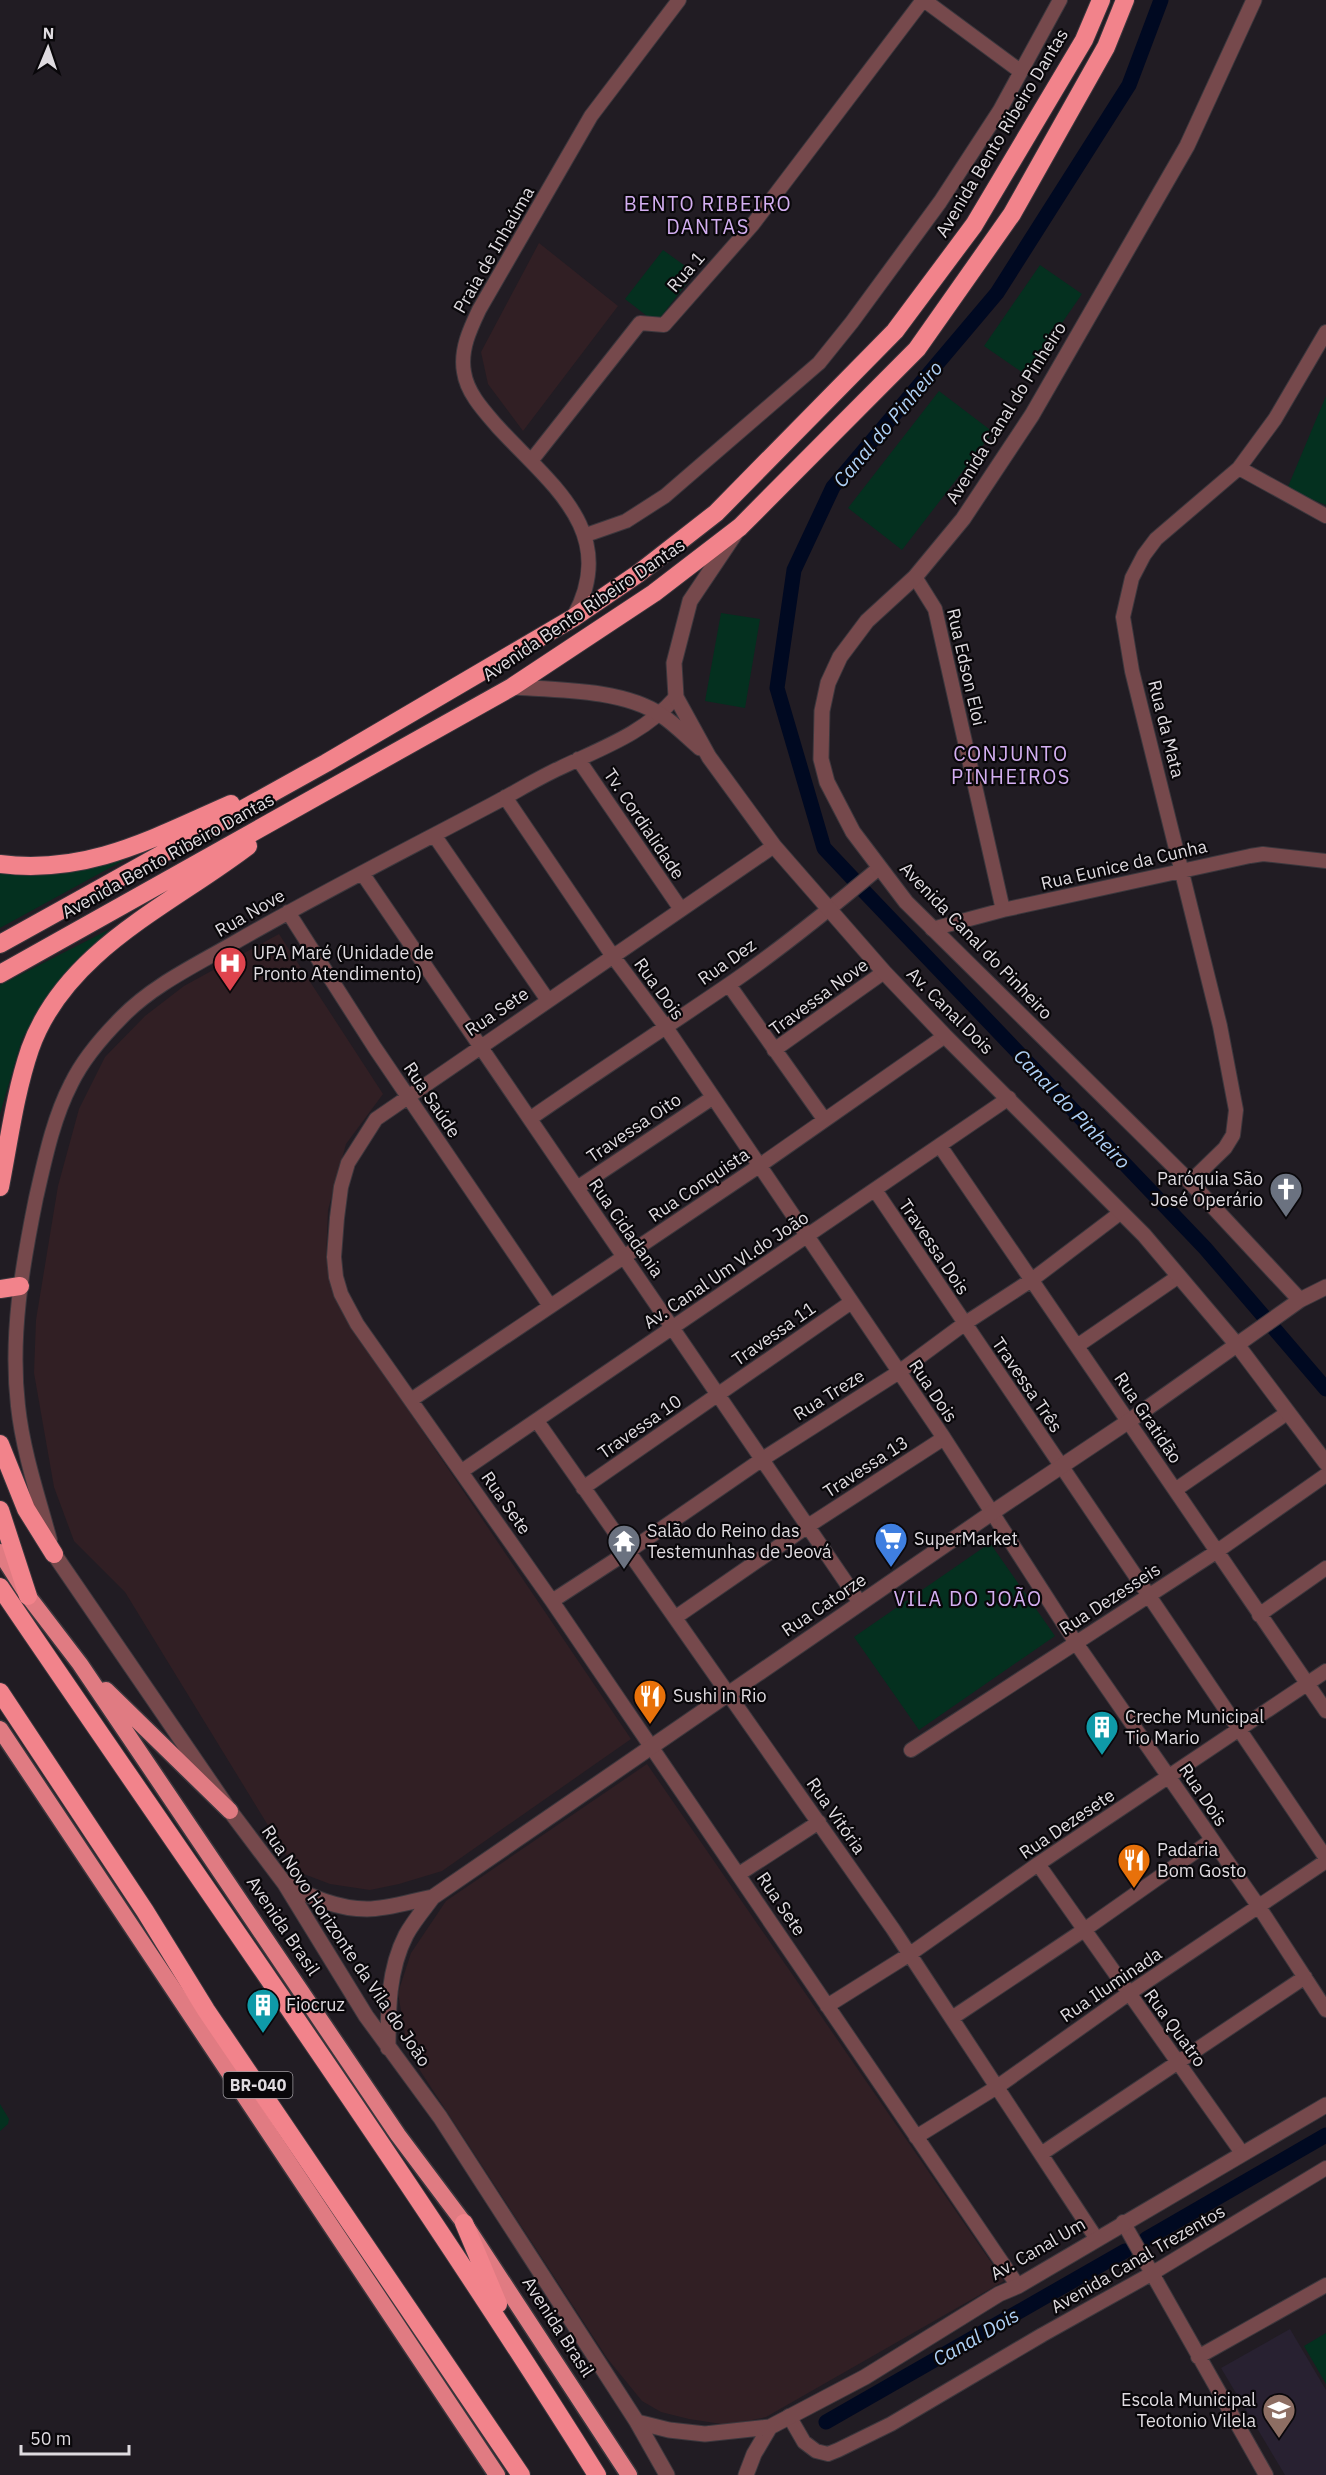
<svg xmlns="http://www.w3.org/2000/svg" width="1326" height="2475" font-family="'IBM Plex Sans',sans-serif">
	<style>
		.industrial { fill: #311f24 }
		.education { fill: #282131 }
		.green { fill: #04301f }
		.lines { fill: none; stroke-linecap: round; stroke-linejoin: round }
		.canal { stroke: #000921; stroke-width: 15 }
		.minor-casing { stroke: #3c373d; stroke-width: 16 }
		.tertiary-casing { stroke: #3c373d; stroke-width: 17 }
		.trunk-casing { stroke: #3c373d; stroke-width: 19 }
		.motorway-casing { stroke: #3c373d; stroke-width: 20 }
		.minor { stroke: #76494c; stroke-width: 14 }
		.tertiary { stroke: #76494c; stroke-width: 15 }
		.trunk { stroke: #e07b82; stroke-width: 16 }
		.motorway { stroke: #f2838b; stroke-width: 18 }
		.labels { text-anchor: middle; stroke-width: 4.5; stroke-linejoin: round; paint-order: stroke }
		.shield { fill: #09070a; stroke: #9f9ba0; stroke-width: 1.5 }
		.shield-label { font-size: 16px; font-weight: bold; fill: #dfdbe0 }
		.street-label { font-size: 18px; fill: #dfdbe0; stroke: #09070a }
		.poi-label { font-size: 18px; fill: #dfdbe0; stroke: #09070a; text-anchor: start }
		.neighbourhood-label { font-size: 20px; letter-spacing: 1.5px; fill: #d4aff2; stroke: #09070a }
		.water-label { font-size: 20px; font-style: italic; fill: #afd1f6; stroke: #09070a }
	</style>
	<rect width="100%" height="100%" fill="#211c23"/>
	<path class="industrial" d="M539 243 618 306 523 431 488 384 481 352Z
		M279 934 383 1094 346 1144 328 1210 326 1259 342 1312 631 1739 442 1871 399 1884 370 1890 330 1884 296 1871 125 1592 74 1541 54 1487 34 1373 36 1320 58 1186 79 1109 105 1057 145 1016 184 986Z
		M647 1764 1004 2281 766 2417 728 2425 689 2419 661 2412 642 2401 607 2358 421 2072 407 2046 398 1993 411 1953 446 1901Z"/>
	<path class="education" d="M1290 2329 1326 2390V2475H1285L1221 2368Z"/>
	<path class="green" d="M663 250 695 273 656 323 625 299Z
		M1040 265 1082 294 1026 375 984 346Z
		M939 391 993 432 902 550 848 508Z
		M1326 396V505L1287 489Z
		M721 613 760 619 745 708 705 701Z
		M137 853 0 928V872C49 879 91 868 137 853Z
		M110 929 86 952 50 994 22 1039 0 1114V985Z
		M990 1543 1055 1636 919 1730 854 1637Z
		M0 2104 9 2119 8 2124 0 2131Z
		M1326 2333V2384L1304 2346Z"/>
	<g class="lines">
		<path class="canal" d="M856 882 824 848 777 688 794 570 833 487 997 293 1129 85 1161 0
			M860 887 1205 1248 1326 1389
			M1146 2239 1326 2135
			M826 2422 1125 2251"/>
		<defs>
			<path id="minor" d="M924 0 1020 71
				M531 461 640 323 664 325 753 224 923 0
				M1239 468 1326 516
				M586 535 626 521 665 496 819 363 852 322 940 202 1000 110 1060 0
				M915 577 935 609 1003 910
				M574 616C620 531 549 483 497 426 484 411 467 393 464 372 460 350 470 329 479 310L591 116 679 0
				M578 759 680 908
				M505 797 612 955 665 1026 944 1438 1076 1643 1259 1907 1326 2010
				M434 835 547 999
				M774 846 376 1119 348 1163 341 1187 337 1218 334 1257 336 1277 341 1294 357 1324 552 1601 1018 2286
				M362 873 860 1603
				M288 912 375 1048 550 1306
				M932 929 1003 910 1250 856 1263 854 1326 861
				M729 985 824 1119
				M774 1050 884 972
				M531 1118C596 1073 662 1030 728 985 780 950 830 909 879 868
				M940 1146 1326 1711
				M1190 1182 1225 1148 1233 1135 1236 1110 1220 1026 1132 671 1123 617 1132 578 1144 555 1156 539 1239 468 1275 419 1326 332
				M577 1188 712 1098
				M875 1190 1326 1858
				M1077 1346 1179 1276
				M411 1400 759 1166 945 1036
				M537 1421 893 1929 1096 2238
				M462 1471 1009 1098
				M583 1488 850 1303
				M1175 1490 1287 1413
				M50 1540C38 1496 23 1452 18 1406 10 1336 22 1267 36 1198 45 1159 53 1119 71 1084 83 1059 103 1036 122 1017 152 986 194 966 232 944 317 895 404 851 491 805 514 793 536 779 560 768 604 747 643 734 676 697
				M552 1601 629 1551 761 1460 899 1372 964 1324 1033 1279 1120 1213
				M1259 1615 1326 1568
				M676 1617 808 1526 944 1438
				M911 1750 1216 1552 1326 1475
				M1038 1864 1242 2153
				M739 1874 819 1822
				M827 2006 910 1954 1038 1864 1326 1671
				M952 2018 1084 1930 1212 1840
				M916 2137 997 2087 1128 1994 1326 1861
				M1041 2154 1305 1977
				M1123 2222 1266 2475
				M1198 2357 1326 2285
				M789 2416 804 2442 816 2451 828 2454 838 2450 891 2424 1042 2335 1151 2274 1326 2168"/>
			<path id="tertiary" d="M1254 0 1187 146 1032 415 963 519 915 577 867 621 840 657 828 683 822 711 821 759 827 782 853 832 906 902 1190 1182 1300 1300
				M735 534 690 601 674 663 676 697 709 757 774 846 884 972 945 1036 1144 1235 1238 1346 1326 1463
				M512 687C556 690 623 689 661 715 675 724 687 737 700 748
				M54 1554 230 1811 285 1884 366 2016 440 2117 637 2422 667 2475
				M285 1884C312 1897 337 1909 367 1909 388 1909 412 1901 433 1897
				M388 2048C388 2010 388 1970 406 1935 413 1922 424 1909 433 1897L993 1512 1129 1421 1300 1300 1326 1287
				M637 2422 669 2430 705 2434 770 2427 865 2377 999 2294 1018 2286 1326 2105
				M746 2475 754 2454 770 2427"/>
			<path id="trunk" d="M0 1552 28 1596 80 1664 398 2135 464 2223 629 2475
				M106 1690 230 1811
				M0 1729 497 2475"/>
			<path id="motorway" d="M0 864C88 875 153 838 231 804
				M0 944 326 763 573 618 639 573 716 513 895 331 974 225 1084 40 1101 0
				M0 974 512 687 654 593 740 527 917 349 1012 214 1106 47 1125 0
				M0 1187C9 1141 15 1093 30 1049 65 950 171 905 248 846
				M0 1289 20 1286
				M0 1444 26 1509 54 1554
				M0 1510 28 1596
				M0 1587C200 1882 408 2173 597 2475
				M0 1692 145 1911 206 2010 521 2475
				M464 2223 498 2304"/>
		</defs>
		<use href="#minor" class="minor-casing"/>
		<use href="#tertiary" class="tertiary-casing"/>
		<use href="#trunk" class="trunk-casing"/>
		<use href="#motorway" class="motorway-casing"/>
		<use href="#minor" class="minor"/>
		<use href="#tertiary" class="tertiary"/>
		<use href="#trunk" class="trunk"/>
		<use href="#motorway" class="motorway"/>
	</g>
	<defs>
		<symbol id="hospital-pin" viewBox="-11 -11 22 30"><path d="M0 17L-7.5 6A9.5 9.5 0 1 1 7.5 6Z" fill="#e0444e" stroke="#09070a"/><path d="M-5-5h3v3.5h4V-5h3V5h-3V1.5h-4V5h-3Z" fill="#fff"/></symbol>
		<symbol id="church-pin" viewBox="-11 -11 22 30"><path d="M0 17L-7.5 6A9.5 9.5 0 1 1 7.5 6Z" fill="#6b7280" stroke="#09070a"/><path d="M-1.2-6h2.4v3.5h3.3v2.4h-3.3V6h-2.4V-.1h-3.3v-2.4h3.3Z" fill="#fff"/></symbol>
		<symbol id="supermarket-pin" viewBox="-11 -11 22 30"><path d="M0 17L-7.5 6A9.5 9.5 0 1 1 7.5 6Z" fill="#3f7fe0" stroke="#09070a"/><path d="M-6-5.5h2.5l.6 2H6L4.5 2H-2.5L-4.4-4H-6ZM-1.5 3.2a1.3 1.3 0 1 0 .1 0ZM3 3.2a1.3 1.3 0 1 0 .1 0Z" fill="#fff"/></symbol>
		<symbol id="temple-pin" viewBox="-11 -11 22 30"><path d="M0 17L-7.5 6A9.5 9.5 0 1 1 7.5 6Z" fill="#6b7280" stroke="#09070a"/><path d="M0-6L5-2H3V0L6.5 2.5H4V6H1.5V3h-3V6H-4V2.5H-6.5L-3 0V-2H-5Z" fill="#fff"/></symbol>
		<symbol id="restaurant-pin" viewBox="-11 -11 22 30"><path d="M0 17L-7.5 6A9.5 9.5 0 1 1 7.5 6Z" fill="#e8710a" stroke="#09070a"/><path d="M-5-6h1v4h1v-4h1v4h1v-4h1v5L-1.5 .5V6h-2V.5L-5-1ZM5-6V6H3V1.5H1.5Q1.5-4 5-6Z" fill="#fff"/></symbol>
		<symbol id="building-pin" viewBox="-11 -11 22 30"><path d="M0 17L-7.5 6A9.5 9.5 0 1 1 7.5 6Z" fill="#0f9aa8" stroke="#09070a"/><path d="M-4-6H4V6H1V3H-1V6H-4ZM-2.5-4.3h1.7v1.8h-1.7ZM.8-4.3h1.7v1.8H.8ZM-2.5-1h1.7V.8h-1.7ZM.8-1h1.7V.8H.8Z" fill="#fff"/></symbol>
		<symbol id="school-pin" viewBox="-11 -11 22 30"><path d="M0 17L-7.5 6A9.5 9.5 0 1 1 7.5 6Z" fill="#8d6e63" stroke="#09070a"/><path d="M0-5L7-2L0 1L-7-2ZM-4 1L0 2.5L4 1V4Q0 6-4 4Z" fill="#fff"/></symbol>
	</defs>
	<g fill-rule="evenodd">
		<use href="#hospital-pin" x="211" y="944" width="38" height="52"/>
		<use href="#church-pin" x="1267" y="1170" width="38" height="52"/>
		<use href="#supermarket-pin" x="872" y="1520" width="38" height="52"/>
		<use href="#temple-pin" x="605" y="1522" width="38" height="52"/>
		<use href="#restaurant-pin" x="631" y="1677" width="38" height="52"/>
		<use href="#building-pin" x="1083" y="1708" width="38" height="52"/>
		<use href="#restaurant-pin" x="1115" y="1841" width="38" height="52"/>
		<use href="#building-pin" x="244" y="1986" width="38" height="52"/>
		<use href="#school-pin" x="1260" y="2391" width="38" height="52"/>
	</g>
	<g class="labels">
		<rect class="shield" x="223.5" y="2072" width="69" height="26" rx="4.5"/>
		<g class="shield-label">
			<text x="258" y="2091">BR-040</text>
		</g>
		<g class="street-label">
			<text transform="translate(1002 133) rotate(-59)" y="6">Avenida Bento Ribeiro Dantas</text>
			<text transform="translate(494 250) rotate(-60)" y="6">Praia de Inhaúma</text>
			<text transform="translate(686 272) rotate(-49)" y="6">Rua 1</text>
			<text transform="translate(1006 413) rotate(-58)" y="6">Avenida Canal do Pinheiro</text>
			<text transform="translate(584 610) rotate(-34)" y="6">Avenida Bento Ribeiro Dantas</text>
			<text transform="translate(966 667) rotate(77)" y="6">Rua Edson Eloi</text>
			<text transform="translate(1166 729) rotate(76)" y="6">Rua da Mata</text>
			<text transform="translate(644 824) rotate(56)" y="6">Tv. Cordialidade</text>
			<text transform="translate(168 856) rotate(-29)" y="6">Avenida Bento Ribeiro Dantas</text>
			<text transform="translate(1124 865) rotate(-13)" y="6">Rua Eunice da Cunha</text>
			<text transform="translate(250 913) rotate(-30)" y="6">Rua Nove</text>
			<text transform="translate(976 941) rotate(46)" y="6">Avenida Canal do Pinheiro</text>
			<text transform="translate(727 962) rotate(-35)" y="6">Rua Dez</text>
			<text transform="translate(659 989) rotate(54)" y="6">Rua Dois</text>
			<text transform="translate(819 997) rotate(-36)" y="6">Travessa Nove</text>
			<text transform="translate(950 1011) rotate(45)" y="6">Av. Canal Dois</text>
			<text transform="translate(497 1012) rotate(-34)" y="6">Rua Sete</text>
			<text transform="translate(432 1100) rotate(56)" y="6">Rua Saúde</text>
			<text transform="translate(634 1128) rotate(-34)" y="6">Travessa Oito</text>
			<text transform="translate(699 1185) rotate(-34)" y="6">Rua Conquista</text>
			<text transform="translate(626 1228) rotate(55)" y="6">Rua Cidadania</text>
			<text transform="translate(934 1247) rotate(56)" y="6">Travessa Dois</text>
			<text transform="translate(726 1270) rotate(-34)" y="6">Av. Canal Um Vl.do João</text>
			<text transform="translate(774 1334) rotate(-35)" y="6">Travessa 11</text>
			<text transform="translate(1027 1385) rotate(56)" y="6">Travessa Três</text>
			<text transform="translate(933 1391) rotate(56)" y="6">Rua Dois</text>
			<text transform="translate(829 1395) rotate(-32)" y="6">Rua Treze</text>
			<text transform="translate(1148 1418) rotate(56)" y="6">Rua Gratidão</text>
			<text transform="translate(640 1427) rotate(-35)" y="6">Travessa 10</text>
			<text transform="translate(866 1467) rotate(-33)" y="6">Travessa 13</text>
			<text transform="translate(506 1503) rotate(55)" y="6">Rua Sete</text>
			<text transform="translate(1110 1599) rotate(-33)" y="6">Rua Dezesseis</text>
			<text transform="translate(824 1605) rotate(-34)" y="6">Rua Catorze</text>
			<text transform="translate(1203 1795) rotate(56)" y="6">Rua Dois</text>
			<text transform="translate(836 1816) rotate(55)" y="6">Rua Vitória</text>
			<text transform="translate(1067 1824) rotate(-34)" y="6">Rua Dezesete</text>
			<text transform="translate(781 1904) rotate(56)" y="6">Rua Sete</text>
			<text transform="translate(283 1926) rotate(56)" y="6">Avenida Brasil</text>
			<text transform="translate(346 1946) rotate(56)" y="6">Rua Novo Horizonte da Vila do João</text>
			<text transform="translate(1111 1985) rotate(-34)" y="6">Rua Iluminada</text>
			<text transform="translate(1175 2028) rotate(54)" y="6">Rua Quatro</text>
			<text transform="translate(1038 2249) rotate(-30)" y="6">Av. Canal Um</text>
			<text transform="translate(1138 2259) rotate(-30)" y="6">Avenida Canal Trezentos</text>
			<text transform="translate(558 2327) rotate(57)" y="6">Avenida Brasil</text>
		</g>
		<g class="poi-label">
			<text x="253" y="959">UPA Maré (Unidade de<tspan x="253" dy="21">Pronto Atendimento)</tspan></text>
			<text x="1263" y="1185" text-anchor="end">Paróquia São<tspan x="1263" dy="21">José Operário</tspan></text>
			<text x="647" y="1537">Salão do Reino das<tspan x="647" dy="21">Testemunhas de Jeová</tspan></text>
			<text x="914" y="1545">SuperMarket</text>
			<text x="673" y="1702">Sushi in Rio</text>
			<text x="1125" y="1723">Creche Municipal<tspan x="1125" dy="21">Tio Mario</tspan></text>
			<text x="1157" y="1856">Padaria<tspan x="1157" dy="21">Bom Gosto</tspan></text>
			<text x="286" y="2011">Fiocruz</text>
			<text x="1256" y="2406" text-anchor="end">Escola Municipal<tspan x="1256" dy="21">Teotonio Vilela</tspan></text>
		</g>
		<g class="neighbourhood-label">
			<text x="708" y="211">BENTO RIBEIRO<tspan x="708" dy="23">DANTAS</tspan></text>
			<text x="1011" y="761">CONJUNTO<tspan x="1011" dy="23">PINHEIROS</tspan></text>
			<text x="968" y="1606">VILA DO JOÃO</text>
		</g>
		<g class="water-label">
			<text transform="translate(888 424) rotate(-50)" y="7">Canal do Pinheiro</text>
			<text transform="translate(1072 1109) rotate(46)" y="7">Canal do Pinheiro</text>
			<text transform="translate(976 2337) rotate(-30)" y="7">Canal Dois</text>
		</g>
	</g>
	<g transform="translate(48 48) rotate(2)" stroke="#09070a" stroke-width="4.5" paint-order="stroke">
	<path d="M0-4.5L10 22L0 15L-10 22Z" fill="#dfdbe0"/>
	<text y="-9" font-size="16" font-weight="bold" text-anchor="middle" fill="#dfdbe0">N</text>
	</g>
	<path d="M21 2445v9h108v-9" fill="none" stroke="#dfdbe0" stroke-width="3"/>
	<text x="30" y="2445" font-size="18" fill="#dfdbe0" stroke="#09070a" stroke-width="4.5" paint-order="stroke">50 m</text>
</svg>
